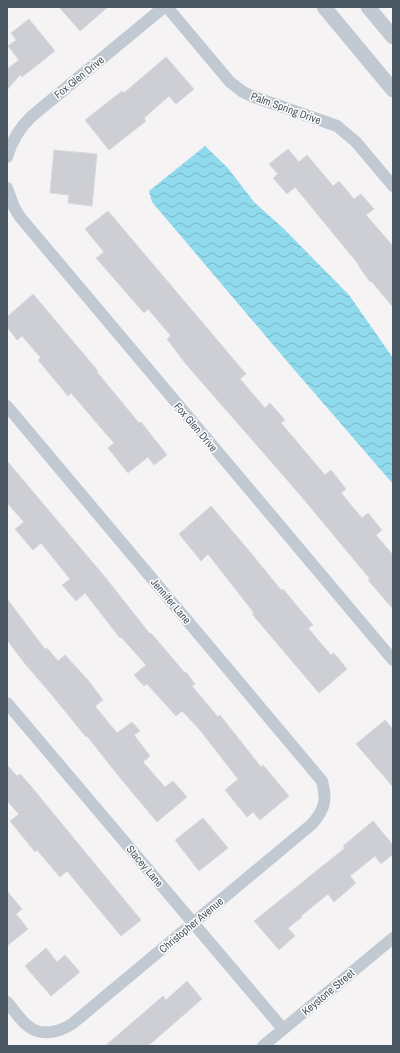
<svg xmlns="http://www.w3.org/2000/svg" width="400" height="1053" font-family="'Archivo Narrow',sans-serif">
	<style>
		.water { fill: url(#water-waves) }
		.building { fill: #cdcfd5; stroke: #d7d9de }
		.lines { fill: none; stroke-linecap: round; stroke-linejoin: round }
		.minor { stroke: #c1cad2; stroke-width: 12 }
		.tertiary { stroke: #c1cad2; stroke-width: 15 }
		.labels { text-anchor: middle; stroke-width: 3; stroke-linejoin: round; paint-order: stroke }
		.street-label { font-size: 11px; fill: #4a5661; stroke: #fff }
	</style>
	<defs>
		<pattern id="water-waves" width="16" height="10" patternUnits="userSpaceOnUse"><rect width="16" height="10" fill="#90daee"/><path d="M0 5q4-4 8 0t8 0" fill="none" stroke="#78b4c4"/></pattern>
	</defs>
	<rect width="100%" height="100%" fill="#f5f3f3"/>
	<path class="water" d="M205 146 227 167 254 202 284 229 349 295 393 358V484L291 366 152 202 149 191Z"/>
	<path class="building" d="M59 7H108L80 31Z
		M29 19 55 51 22 77 20 75 7 90V69L19 60 8 46 16 40 11 33Z
		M166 57 194 89 176 104 169 96 144 118 146 121 109 150 85 120 122 91 124 93Z
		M288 149 299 162 307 155 333 186 339 181 354 199 361 194 374 209 366 215 393 246V307L371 281 370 282 358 265H359L295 187 287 194 273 178 278 174 269 164Z
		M54 150 97 154 92 206 68 203 69 195 50 193Z
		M108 211 246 374 240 379 265 408 270 403 285 420 281 423 325 475 331 470 346 489 341 493 362 518 368 513 382 530 376 535 393 555V609L368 580 370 579 301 496 185 363 167 339 171 336 148 309 144 313 96 258 104 252 85 229Z
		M33 294 98 371 97 372 139 423 141 422 167 455 154 465 148 457 128 473 108 448 114 443 71 393 68 396 38 360 41 358 22 336 17 340 7 327V317Z
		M7 461 105 577 150 634 151 633 185 673 186 672 195 684 192 686 218 717 220 715 261 767 263 765 289 796 260 820 253 812 247 817 225 790 238 779 199 729 182 711 176 716 147 684 144 686 134 675 146 665 121 637 120 638 85 593 76 601 62 585 70 579 41 543 33 550 15 529 24 522 7 503Z
		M211 506 251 553 281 590 283 589 313 625 308 628 331 655 334 653 347 669 319 693 252 614 254 613 208 554 201 561 179 534Z
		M7 599 45 649 47 648 58 661 65 655 88 680 103 700 95 706 117 733 132 722 140 731 134 735 150 756 143 762 165 787 173 781 187 797 157 822 121 779 87 736 86 737 51 694 26 665 7 640Z
		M385 720 393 729V787L356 744Z
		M7 765 17 776 20 774 30 785 141 920 121 936 67 871 60 877 37 850 35 852 10 821 19 814 7 801Z
		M203 818 228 848 199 871 175 840Z
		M373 821 393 845V854L381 864 375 856 350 876 356 883 334 902 328 894 301 916 302 917 288 928 295 936 279 950 254 921 345 848 343 846Z
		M7 891 22 909 16 914 28 929 7 946Z
		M46 948 57 962 65 955 80 972 51 996 25 966Z
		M187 981 202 999 148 1046H105L163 996 166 1000Z"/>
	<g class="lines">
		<path class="minor" d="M167 7 230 82 243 92 254 97 337 126 356 142 393 186
			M7 157C12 140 19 128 32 116L164 7
			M7 188 14 207 20 217 393 660
			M7 406 322 781C327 800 325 809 312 824L72 1024C59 1032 41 1037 28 1026 20 1020 14 1010 7 1002
			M7 703 283 1029
			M263 1046 393 938"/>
		<path class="tertiary" d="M324 7 393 90
			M368 7 393 37"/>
	</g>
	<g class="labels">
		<g class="street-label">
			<text transform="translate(79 77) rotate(-39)" y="4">Fox Glen Drive</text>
			<text transform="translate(286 108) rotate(20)" y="4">Palm Spring Drive</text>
			<text transform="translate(196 427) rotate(50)" y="4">Fox Glen Drive</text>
			<text transform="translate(171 601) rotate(50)" y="4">Jennifer Lane</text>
			<text transform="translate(145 866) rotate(50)" y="4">Stacey Lane</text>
			<text transform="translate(191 925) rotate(-40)" y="4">Christopher Avenue</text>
			<text transform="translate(328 992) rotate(-40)" y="4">Keystone Street</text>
		</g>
	</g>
	<rect width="400" height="1053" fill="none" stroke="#4a5661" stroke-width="16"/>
</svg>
